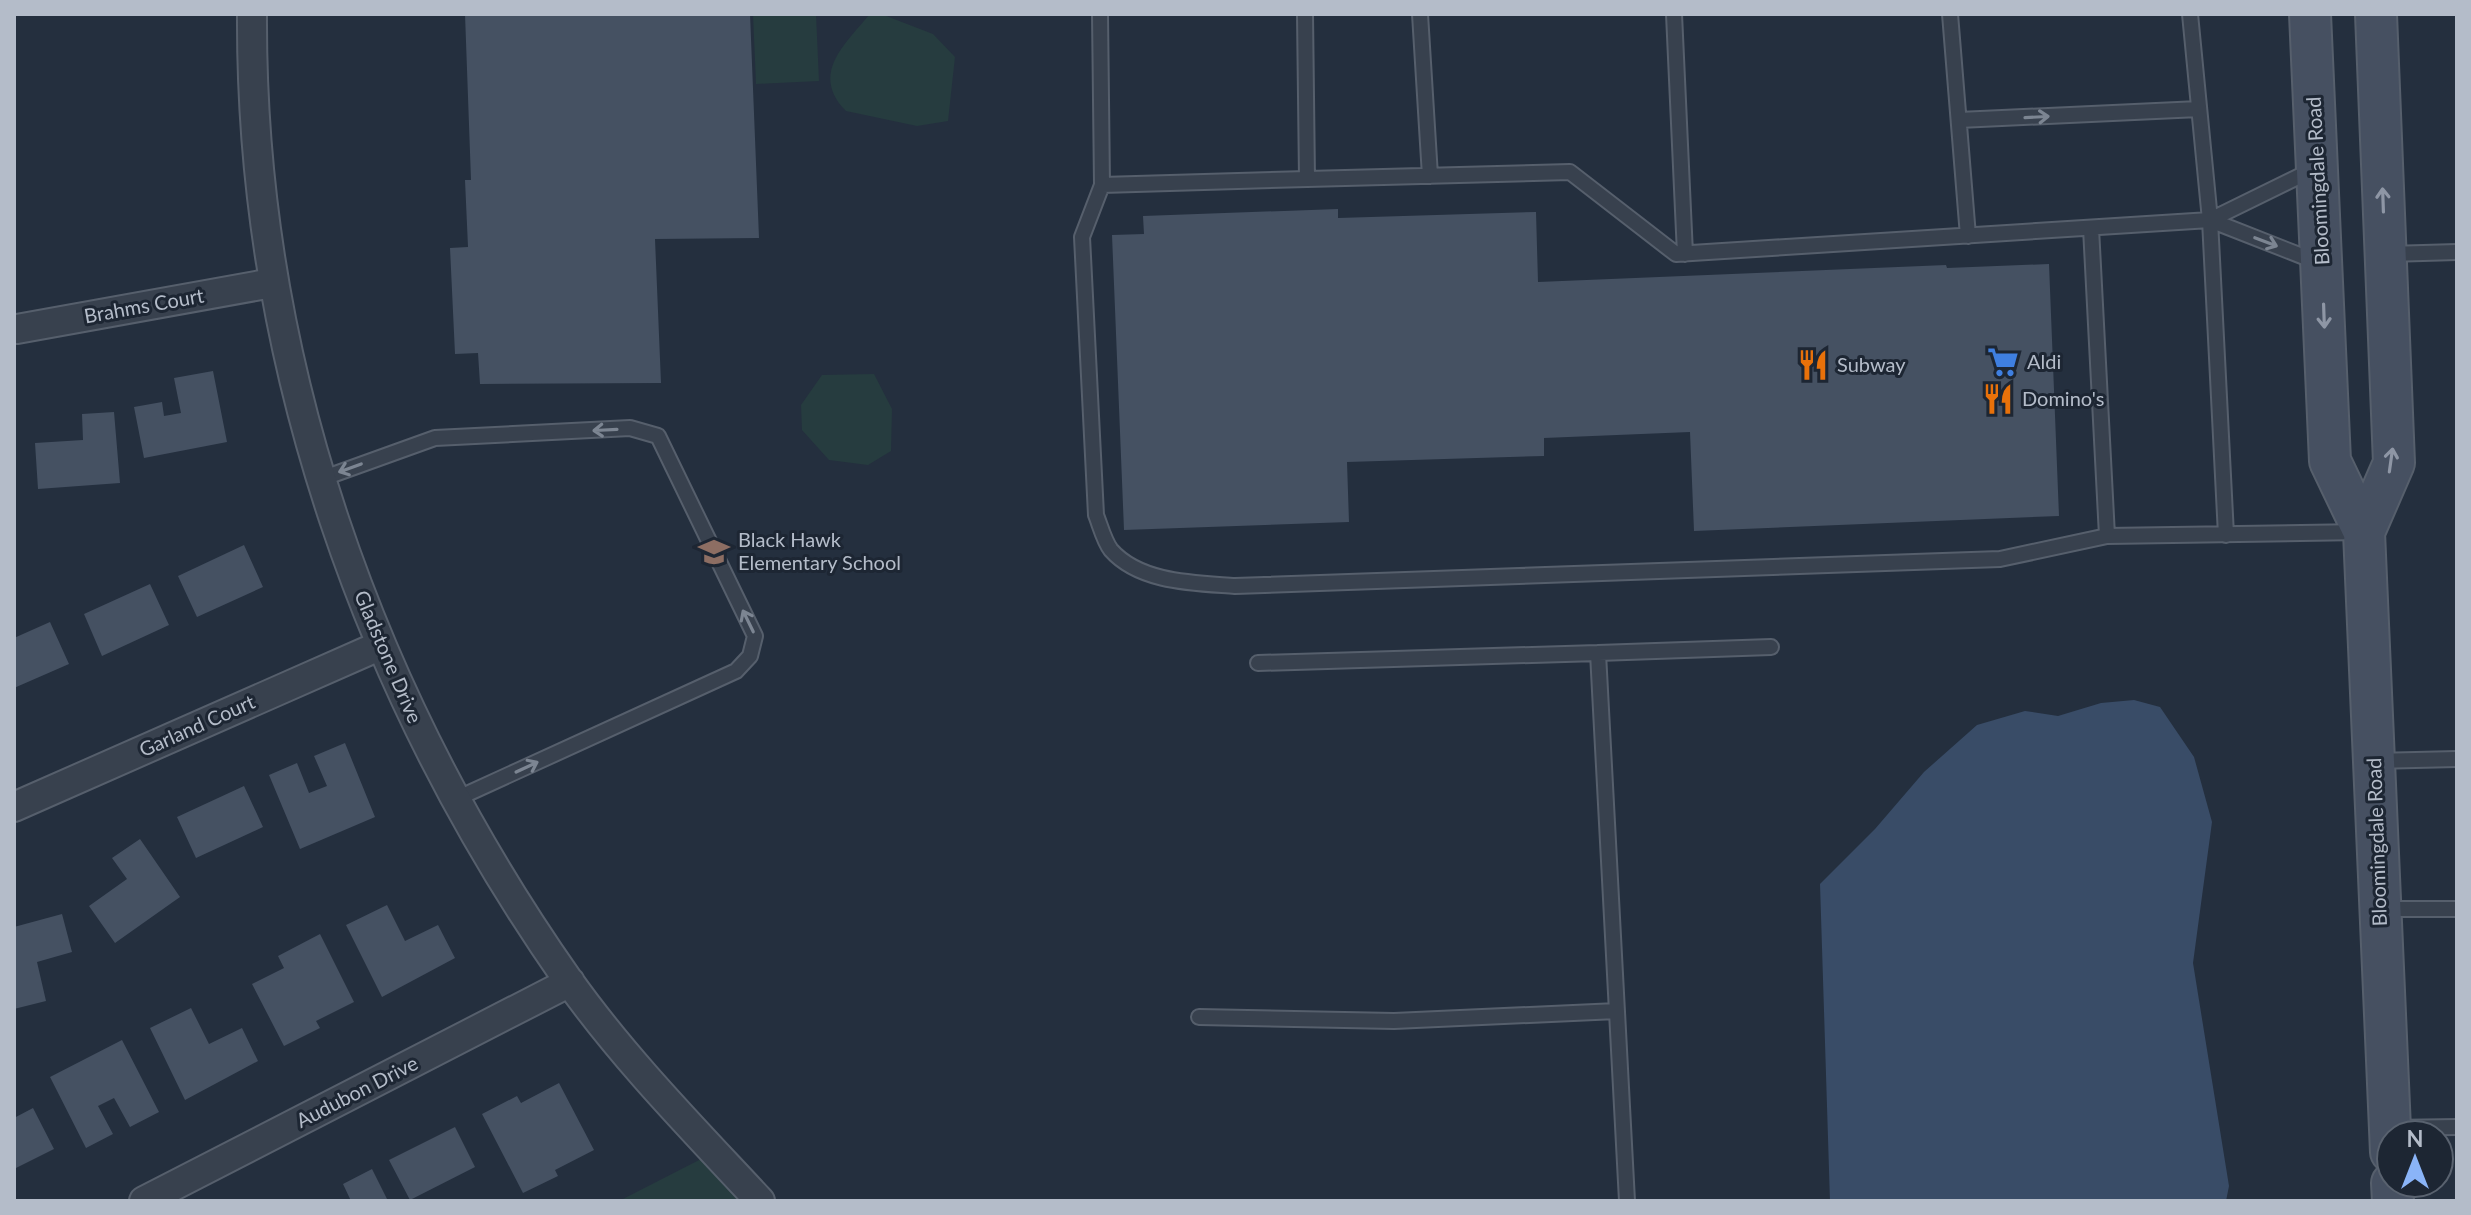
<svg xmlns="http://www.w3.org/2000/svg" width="2471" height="1215" font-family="Lato,sans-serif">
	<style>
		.green { fill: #263c3f }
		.water { fill: #394c67 }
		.building { fill: #455162 }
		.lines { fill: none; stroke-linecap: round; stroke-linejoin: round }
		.lane-casing { stroke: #565f6c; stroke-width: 18 }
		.street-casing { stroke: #565f6c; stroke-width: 32 }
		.secondary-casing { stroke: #565f6c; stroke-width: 44 }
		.lane { stroke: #38414e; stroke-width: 14 }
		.street { stroke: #38414e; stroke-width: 28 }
		.secondary { stroke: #465061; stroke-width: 40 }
		.oneway { stroke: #7c8592 }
		.oneway2 { stroke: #8e96a5 }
		.labels { text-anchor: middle; stroke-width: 6; stroke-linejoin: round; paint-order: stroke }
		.street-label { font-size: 20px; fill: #b4bcc9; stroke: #1d2633 }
		.poi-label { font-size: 20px; fill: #b4bcc9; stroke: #1d2633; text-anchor: start }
	</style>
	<rect width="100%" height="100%" fill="#242f3e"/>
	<path class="green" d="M753 14H816L819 81 756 84Z
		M870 14H881L933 34 955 57 948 121 917 126 846 111C809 74 846 43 870 14Z
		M874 374 892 409 891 451 868 465 829 460 802 430 801 405 822 375Z
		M705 1157 749 1201H619Z"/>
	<path class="water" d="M2134 700 2160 707 2194 757 2212 822 2193 963 2229 1186 2226 1201H1830L1820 884 1875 829 1924 772 1977 725 2025 711 2058 716 2101 703Z"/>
	<path class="building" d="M465 14H750L759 238 655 239 661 383 480 384 478 353 455 354 450 248 468 247 465 180H471Z
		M1338 209V218L1536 212 1538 282 1946 265 1947 268 2049 264 2059 516 1694 531 1690 432 1544 438V456L1347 462 1349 522 1124 530 1112 235 1144 234 1143 216Z
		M213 371 227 442 144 458 134 407 162 402 164 416 181 413 174 378Z
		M114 412 120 483 38 489 35 443 83 440 82 414Z
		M244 545 263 587 197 617 178 576Z
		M150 584 169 625 102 656 84 614Z
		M50 622 69 664 14 688V638Z
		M345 743 375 817 300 849 269 775 297 763 309 793 327 786 314 756Z
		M244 786 263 827 196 858 177 817Z
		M140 839 180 897 115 943 89 906 127 879 112 858Z
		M387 905 405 941 438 925 455 958 382 997 346 925Z
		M62 914 72 952 37 962 46 1001 14 1009V927Z
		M320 934 354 1002 316 1021 320 1028 284 1046 252 984 284 968 278 956Z
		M191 1008 209 1044 242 1028 258 1061 185 1100 150 1028Z
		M122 1040 159 1112 130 1127 114 1098 98 1106 113 1134 86 1148 50 1077Z
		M559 1083 594 1150 555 1170 558 1176 523 1193 482 1114 517 1096 521 1103Z
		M33 1108 54 1149 14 1169V1118Z
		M455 1127 475 1167 410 1200 389 1160Z
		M372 1169 388 1201H351L343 1184Z"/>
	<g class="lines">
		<defs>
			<path id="lane" d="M1100 14 1102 185 1307 179
				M1305 14 1307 179 1570 172 1676 254 2210 220 2312 170
				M1420 14 1430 176
				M1674 14 1685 254
				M1950 14 1968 236
				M2190 14 2210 220 2226 535
				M1959 120 2199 109
				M1102 185 1082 237 1096 515C1100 525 1104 541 1111 550 1140 583 1195 583 1235 586L2000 559 2107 536
				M2210 220 2317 262
				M2091 228 2107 536 2361 532
				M2389 254 2457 252
				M321 479 435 438 630 428 658 436 755 636 750 656 736 671 456 799
				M1598 653 1771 647
				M1258 663 1598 653 1627 1201
				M2374 761 2457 759
				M2381 909H2457
				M1199 1017 1394 1021 1617 1011
				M2390 1128 2457 1127"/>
			<path id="street" d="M252 14C250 362 369 696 568 980 624 1059 694 1130 760 1201
				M17 329 272 283
				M14 807 379 646
				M144 1201 570 982"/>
			<path id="secondary" d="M2310 14 2330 461 2364 532 2391 1152
				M2364 532 2394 463 2376 14
				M2392 1183 2393 1201"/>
		</defs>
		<use href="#lane" class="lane-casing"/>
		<use href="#street" class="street-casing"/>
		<use href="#secondary" class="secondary-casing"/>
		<use href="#lane" class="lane"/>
		<use href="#street" class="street"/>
		<use href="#secondary" class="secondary"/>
	</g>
	<defs><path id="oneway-shaft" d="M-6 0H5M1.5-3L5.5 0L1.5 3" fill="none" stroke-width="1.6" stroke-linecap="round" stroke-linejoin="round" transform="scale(2)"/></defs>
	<g class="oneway">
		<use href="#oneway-shaft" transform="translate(2037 117) rotate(-3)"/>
		<use href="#oneway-shaft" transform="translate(2266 242) rotate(21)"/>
		<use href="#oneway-shaft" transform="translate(605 430) rotate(177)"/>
		<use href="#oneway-shaft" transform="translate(350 468) rotate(160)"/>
		<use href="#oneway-shaft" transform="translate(748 621) rotate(-116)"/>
		<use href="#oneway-shaft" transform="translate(527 767) rotate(-25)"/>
	</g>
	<g class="oneway2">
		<use href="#oneway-shaft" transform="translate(2383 200) rotate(-92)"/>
		<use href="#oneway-shaft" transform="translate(2324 316) rotate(88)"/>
		<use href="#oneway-shaft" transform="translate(2391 460) rotate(-82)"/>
	</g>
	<defs>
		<symbol id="supermarket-bare" viewBox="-9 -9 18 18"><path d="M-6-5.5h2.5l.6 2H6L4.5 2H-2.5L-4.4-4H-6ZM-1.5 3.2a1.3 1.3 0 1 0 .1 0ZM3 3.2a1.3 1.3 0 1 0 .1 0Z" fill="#3f7fe0" stroke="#1d2633" stroke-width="2.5" paint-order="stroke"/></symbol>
		<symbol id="restaurant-bare" viewBox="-9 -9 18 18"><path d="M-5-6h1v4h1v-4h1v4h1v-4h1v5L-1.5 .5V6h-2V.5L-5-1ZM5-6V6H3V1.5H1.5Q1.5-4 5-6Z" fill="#e8710a" stroke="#1d2633" stroke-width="2.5" paint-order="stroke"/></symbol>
		<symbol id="school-bare" viewBox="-9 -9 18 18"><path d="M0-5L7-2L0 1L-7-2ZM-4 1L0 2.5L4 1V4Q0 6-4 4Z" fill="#8d6e63" stroke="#1d2633" stroke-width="2.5" paint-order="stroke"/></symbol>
	</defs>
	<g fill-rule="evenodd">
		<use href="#supermarket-bare" x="1981" y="340" width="44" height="44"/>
		<use href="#restaurant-bare" x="1791" y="343" width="44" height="44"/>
		<use href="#restaurant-bare" x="1976" y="377" width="44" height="44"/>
		<use href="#school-bare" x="692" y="530" width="44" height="44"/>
	</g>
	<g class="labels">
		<g class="street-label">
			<text transform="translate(2318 181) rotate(-93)" y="7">Bloomingdale Road</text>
			<text transform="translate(144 306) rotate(-10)" y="7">Brahms Court</text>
			<text transform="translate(388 657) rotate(67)" y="7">Gladstone Drive</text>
			<text transform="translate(197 726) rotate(-24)" y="7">Garland Court</text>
			<text transform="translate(2377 842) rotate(-92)" y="7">Bloomingdale Road</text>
			<text transform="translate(357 1092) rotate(-27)" y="7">Audubon Drive</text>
		</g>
		<g class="poi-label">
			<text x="2027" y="369">Aldi</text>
			<text x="1837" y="372">Subway</text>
			<text x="2022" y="406">Domino's</text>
			<text x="738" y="547">Black Hawk<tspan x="738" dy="23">Elementary School</tspan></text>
		</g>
	</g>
	<rect width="2471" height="1215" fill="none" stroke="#b4bcc9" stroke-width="32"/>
	<g transform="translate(2415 1159)"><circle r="38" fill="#1d2633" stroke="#59626f" stroke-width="2"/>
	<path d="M0-6L14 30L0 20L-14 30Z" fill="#8ab4f8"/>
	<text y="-12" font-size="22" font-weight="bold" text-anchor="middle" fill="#b4bcc9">N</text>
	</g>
</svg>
